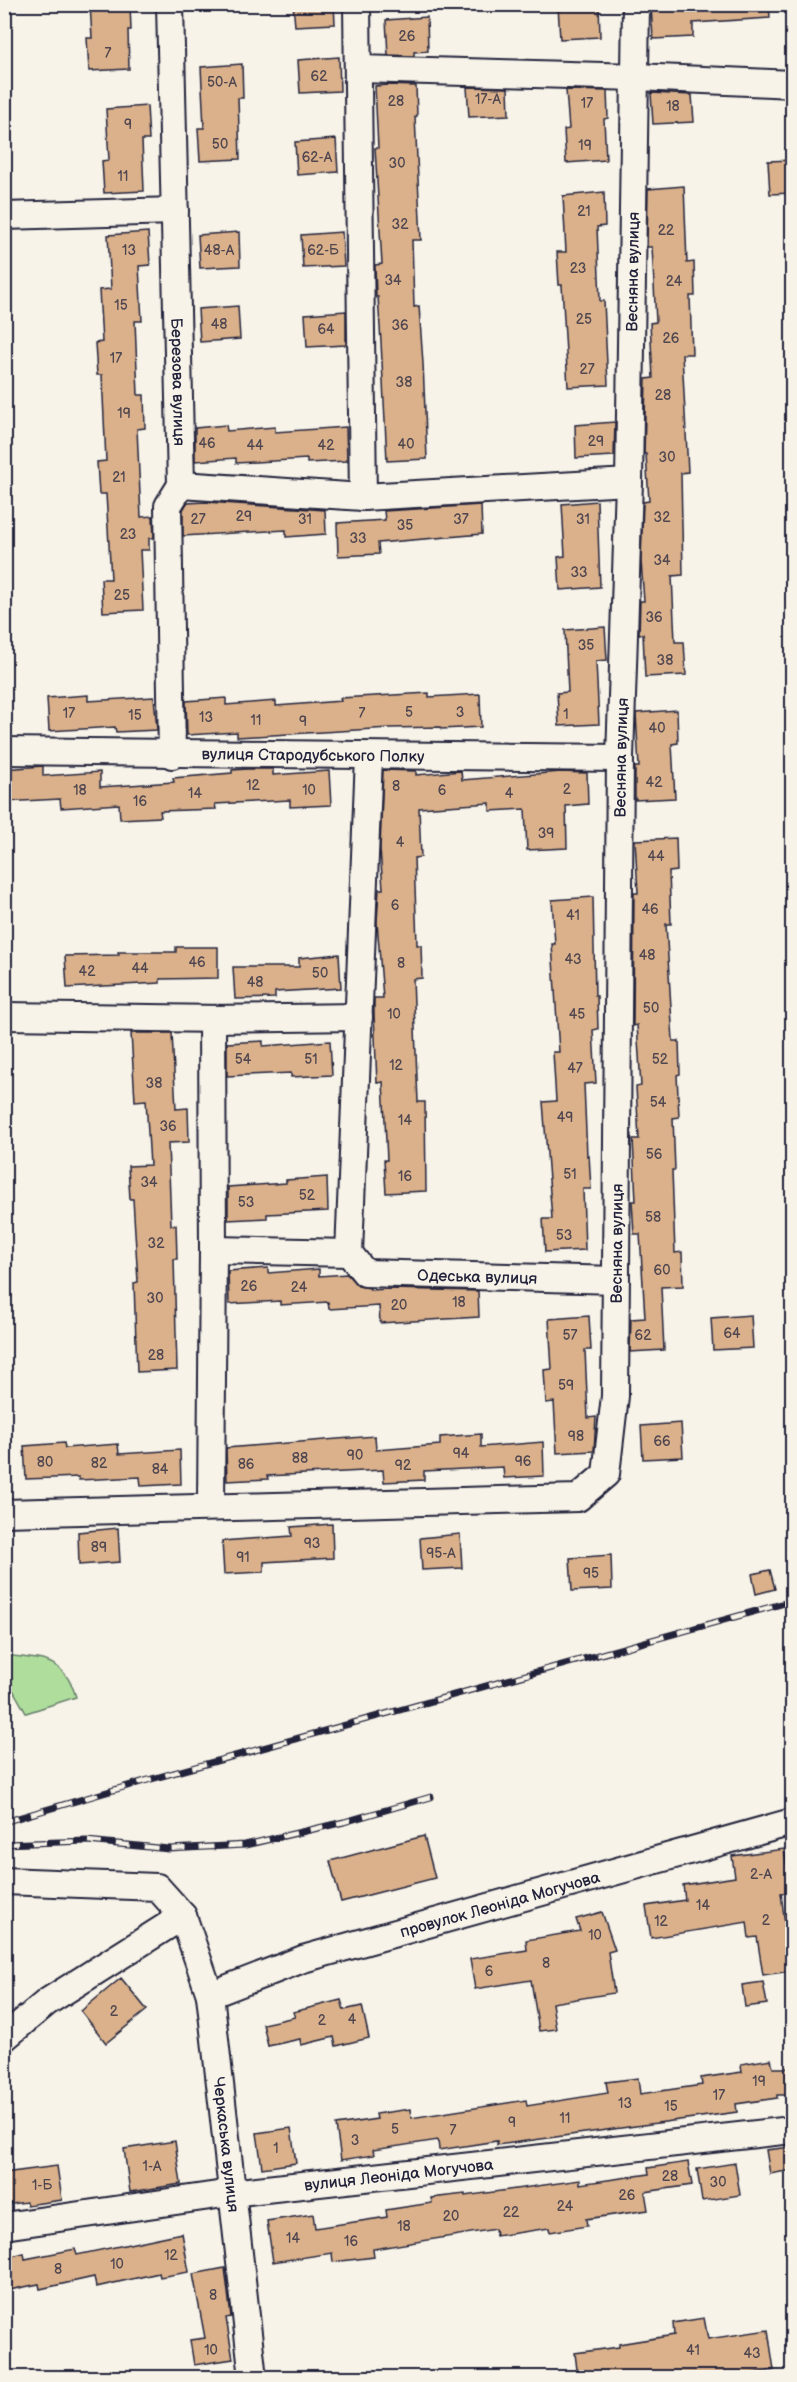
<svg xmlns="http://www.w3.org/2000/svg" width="797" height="2382" font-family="'Balsamiq Sans',sans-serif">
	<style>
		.green { fill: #aedd9c; stroke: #68806c; stroke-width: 1.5 }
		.building { fill: #dab18b; stroke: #22223b; stroke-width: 1.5 }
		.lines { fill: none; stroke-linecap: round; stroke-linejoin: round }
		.minor-casing { stroke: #22223b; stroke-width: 30 }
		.minor { stroke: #f7f3e8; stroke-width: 26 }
		.rail-casing { stroke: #22223b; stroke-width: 7 }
		.rail { stroke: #f7f3e8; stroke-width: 4.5; stroke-dasharray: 14; stroke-linecap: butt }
		.labels { text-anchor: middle; stroke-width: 6; stroke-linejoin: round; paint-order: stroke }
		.number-label { font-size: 14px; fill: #50464f }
		.street-label { font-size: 16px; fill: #22223b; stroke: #f7f3e8 }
	</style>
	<rect width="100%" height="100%" fill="#f7f3e8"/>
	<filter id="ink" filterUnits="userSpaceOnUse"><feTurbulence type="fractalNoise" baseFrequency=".0167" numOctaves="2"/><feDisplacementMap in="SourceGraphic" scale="12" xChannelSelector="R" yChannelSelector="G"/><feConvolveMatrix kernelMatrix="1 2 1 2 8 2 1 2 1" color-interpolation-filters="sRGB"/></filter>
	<g filter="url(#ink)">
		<path class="green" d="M5 1655C41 1660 64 1656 76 1697L26 1713 13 1690 5 1689Z"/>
		<path class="building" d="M90 4H130L131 30H128L129 69 89 71 87 38H92Z
			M293 4H334L335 24 295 26Z
			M599 4 600 37 560 39 558 6Z
			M675 4H769L770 18 693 23V37L653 39 651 6Z
			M427 17 428 51 414 52V56L388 55 386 20Z
			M339 57 340 91 300 93 298 60Z
			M242 64 243 98H238L240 159 200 161 198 128H204L201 67Z
			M387 85 416 86 417 116 415 117 421 240H412L414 307 419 306 423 363 427 459 387 461 381 342 378 297H376L375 265 382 264 375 148H378L375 86Z
			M467 87 508 88 509 115 469 117Z
			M566 90 607 91 608 118 604 119 606 160 566 163 564 130 569 129Z
			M651 93 692 95 694 122 653 124Z
			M147 106 149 140H142L144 191 104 193 102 161 109 160 106 109Z
			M336 139 338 172 297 175 295 142Z
			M792 160V193L770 194 768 161Z
			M684 186 687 263 694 262 695 296H690L692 354H682L688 472 681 473 683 575 672 576 675 642H684L686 675 645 677 643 634H639L640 601H644L641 561 643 502 649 501 646 454H644L646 379 653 378 650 323 656 322 652 247H647L648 189Z
			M604 192 605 226 597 227 600 301H604L608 385 568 387 562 285H559L557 252H566L563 196Z
			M148 232 150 265 139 266 142 321H135L138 395H144L145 428 137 429 141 517 153 516 154 538H149V550H140L143 610 103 612 101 579H111L106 494H99L97 462 106 461 102 375H97L95 343 102 342 99 290 111 289 108 235Z
			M239 232 240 266 200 268 198 235Z
			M342 232 344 266 303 268 301 235Z
			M238 306 240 339 200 342 198 309Z
			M346 311V345L307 347 305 314Z
			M615 422 614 456 576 458 575 425Z
			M226 425 227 431 275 427V432L346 427 347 461 307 463V459L236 463V458L195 461V428Z
			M597 501 600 587 560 590 558 557 565 556 562 504Z
			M206 502 325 510 326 534 286 537V530L183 536V510L187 503Z
			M481 505 482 534 378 543 379 554 338 556 337 523 385 520 384 511Z
			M605 627 607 660 596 661 599 724 559 726 557 693 568 692 565 630Z
			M429 693V697L480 694 481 727 441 729 440 727 390 728 237 737V732L187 735 186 701 226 698V705L276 701V706L341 701 340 698Z
			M88 695V701L154 697 157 730 116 732 115 727 49 731 47 698Z
			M677 710 678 743 672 744 675 798 635 800V767H639L636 713Z
			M43 766V776L100 772V787L174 782 173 778 232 773V770L247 769H273V775L329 771 331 805 290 807V800L215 804 216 809 160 811 161 817 120 819 119 804 61 808 60 799 4 802V769Z
			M383 770 416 771V775L461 771 462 780 561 772 587 773 588 804 566 806 567 848 527 850 525 809 490 811V803L419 808 421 857 414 858 417 945H421L422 978 413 979 418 1102H425L426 1191 386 1193 384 1160H387L383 1082 377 1083 374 1015V998H383L377 922 379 889H383L380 849Z
			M676 838 677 871 669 872 671 924H666L673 1041H679L680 1074 677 1075 679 1117 673 1118 675 1170H672L675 1253 682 1252 683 1286 661 1287 664 1350 630 1352 631 1319 645 1318 640 1234H634L632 1201H636L633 1139H639L636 1087 641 1086 637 1025 633 1026 634 893H638L635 840Z
			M593 897 595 996H597L598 1029 593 1030 596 1083 584 1084 587 1156 589 1155 591 1189H583L585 1250 545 1252 543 1219H552L543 1102 556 1101 553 1052H559L552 944H555L552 900Z
			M176 947H218V978L160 979V983L67 988 65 956 119 955 118 952H176Z
			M339 954 341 988 275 992V998L235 999 233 967H299V958Z
			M131 1033H172L176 1109 188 1108 189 1142 168 1143 171 1225H176L177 1259H174L177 1370 137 1372 134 1283 138 1282 133 1199H130L128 1166 150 1165 146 1100 135 1101Z
			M263 1041V1046L330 1041 332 1075 291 1077V1073L227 1076V1043Z
			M327 1177 328 1211 267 1214V1218L228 1220V1187L286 1183V1180Z
			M268 1268V1273L319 1269V1276L347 1274 358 1286 370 1288V1290L390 1289 478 1291 479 1317 380 1323 379 1306 329 1309 328 1302 280 1305V1301L229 1304 228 1271Z
			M751 1315 753 1348 713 1350 711 1318Z
			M589 1316 591 1350H585L588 1418 596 1417 594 1451 557 1453 554 1402 546 1403 544 1370 552 1369 549 1319Z
			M681 1423 683 1457 643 1459 641 1426Z
			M481 1434V1447L543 1442 544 1476 504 1478 503 1467 424 1471V1480L384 1482 383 1470 267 1476 268 1479 227 1481 226 1448 375 1436 376 1450 440 1445V1437Z
			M64 1443 65 1448 118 1444 119 1454 180 1450 181 1484 141 1486 140 1477 79 1480V1477L26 1479 24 1446Z
			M332 1524 333 1558 264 1562V1572L224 1574 222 1541 292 1536 291 1527Z
			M118 1528 120 1562 79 1565 78 1532Z
			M460 1534 462 1568 422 1570 420 1538Z
			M611 1555 612 1589 572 1591 570 1558Z
			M770 1570 775 1589 756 1594 752 1574Z
			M424 1836 435 1878 341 1902 330 1861Z
			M784 1849 791 1892 781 1893 791 1971 763 1975 757 1937 749 1938 747 1922 651 1938 646 1906 685 1900 683 1885 735 1877 732 1856Z
			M602 1912 615 1950 608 1952 614 1993 552 2003 556 2029 539 2031 531 1980 475 1989 470 1959 527 1950 526 1940 580 1931 576 1919Z
			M121 1978 147 2010 106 2043 81 2011Z
			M763 1982 767 2004 745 2007 742 1985Z
			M341 2000 344 2010 362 2006 369 2038 336 2046 334 2037 301 2045 300 2039 268 2046 263 2024 295 2017 293 2012Z
			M771 2059 773 2068H792V2095H777V2098L736 2104 737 2112 497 2145V2141L439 2150 438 2140 373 2150 374 2155 341 2160 336 2125 377 2119 376 2114 410 2109 411 2118 526 2100 527 2106 608 2093 606 2082 638 2078 640 2094 702 2085 701 2078 742 2072 741 2064Z
			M291 2128 296 2163 262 2168 257 2133Z
			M175 2141 181 2184 130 2192 124 2149Z
			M792 2147V2170L770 2174 766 2150Z
			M688 2162 692 2185 645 2192 648 2210 586 2219 587 2226 550 2232 549 2228 496 2236 495 2229 373 2249 374 2257 333 2262 332 2253 273 2262 267 2221 313 2214 315 2228 387 2217 386 2210 432 2203 431 2198 465 2194V2196L580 2180V2184L649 2174 648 2168Z
			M735 2163 740 2195 702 2201 697 2169Z
			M57 2166 62 2200 27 2205 26 2202 4 2205V2173Z
			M182 2233 189 2272 160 2277 159 2273 96 2287 94 2277 40 2289 39 2284 4 2291V2258L24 2253 25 2259 75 2249 77 2255Z
			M225 2268 231 2317 226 2318 233 2359 194 2365 190 2340 205 2338 193 2274Z
			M704 2318 708 2339 768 2330 774 2370 723 2378H578L575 2353 619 2347V2344L674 2335 673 2323Z"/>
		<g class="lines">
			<defs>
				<g id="minor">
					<path id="s1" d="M170 4 181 485 168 506 172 755"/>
					<path d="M357 4 363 497"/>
					<path d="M359 69 636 77 792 84"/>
					<path d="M4 216 175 211"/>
					<path d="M181 485 363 497 629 482"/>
					<path id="s2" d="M4 751 620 758"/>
					<path d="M4 1016 223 1019"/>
					<path d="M213 1250 349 1253 369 756"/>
					<path id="s3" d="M349 1253 365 1273 616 1280"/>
					<path d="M211 1506 213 1250 212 1019 359 1017"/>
					<path id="s4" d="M4 1513 578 1498 606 1474 615 1396 620 758 629 482 636 4"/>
					<path id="s5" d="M4 1881 157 1887 183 1916 210 1995 253 2378"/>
					<path id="s6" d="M210 1995 303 1959 792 1822"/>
					<path d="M4 2038 47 2002 183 1916"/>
					<path id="s7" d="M4 2226 231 2193 792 2130"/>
				</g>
			</defs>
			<use href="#minor" class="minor-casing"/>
			<use href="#minor" class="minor"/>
			<defs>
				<path id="rail" d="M4 1822 148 1780 792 1601
					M4 1844 87 1841 169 1849 245 1845 344 1822 431 1797"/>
			</defs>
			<use href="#rail" class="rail-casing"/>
			<use href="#rail" class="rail"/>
		</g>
	</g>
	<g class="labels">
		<g class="number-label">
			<text x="407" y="41">26</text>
			<text x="108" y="58">7</text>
			<text x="319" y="81">62</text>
			<text x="222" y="87">50-А</text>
			<text x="488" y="104">17-А</text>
			<text x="396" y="106">28</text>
			<text x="587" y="108">17</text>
			<text x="673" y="111">18</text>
			<text x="128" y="129">9</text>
			<text x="220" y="149">50</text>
			<text x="585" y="150">19</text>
			<text x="317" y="162">62-А</text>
			<text x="397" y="168">30</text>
			<text x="123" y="181">11</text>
			<text x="584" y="216">21</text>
			<text x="400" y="229">32</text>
			<text x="666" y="235">22</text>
			<text x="129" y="255">13</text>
			<text x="219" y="255">48-А</text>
			<text x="323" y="255">62-Б</text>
			<text x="578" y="273">23</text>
			<text x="393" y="285">34</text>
			<text x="674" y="286">24</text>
			<text x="121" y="310">15</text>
			<text x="584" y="324">25</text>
			<text x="219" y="329">48</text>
			<text x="400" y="330">36</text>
			<text x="326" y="334">64</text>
			<text x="671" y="343">26</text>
			<text x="116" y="363">17</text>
			<text x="587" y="374">27</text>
			<text x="404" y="387">38</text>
			<text x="663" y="400">28</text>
			<text x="124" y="418">19</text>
			<text x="596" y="446">29</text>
			<text x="207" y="448">46</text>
			<text x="406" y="449">40</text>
			<text x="255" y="450">44</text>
			<text x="326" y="450">42</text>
			<text x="667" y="462">30</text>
			<text x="119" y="482">21</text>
			<text x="244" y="521">29</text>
			<text x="662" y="522">32</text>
			<text x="198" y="524">27</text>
			<text x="305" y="524">31</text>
			<text x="461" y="524">37</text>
			<text x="583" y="524">31</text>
			<text x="405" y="530">35</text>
			<text x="128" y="539">23</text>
			<text x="358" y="543">33</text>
			<text x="662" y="565">34</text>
			<text x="579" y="577">33</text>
			<text x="122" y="600">25</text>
			<text x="654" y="622">36</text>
			<text x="586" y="650">35</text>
			<text x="665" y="665">38</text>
			<text x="409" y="717">5</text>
			<text x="460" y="717">3</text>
			<text x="69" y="718">17</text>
			<text x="362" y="718">7</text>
			<text x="566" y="719">1</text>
			<text x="135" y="720">15</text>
			<text x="206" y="722">13</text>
			<text x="256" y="725">11</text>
			<text x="303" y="726">9</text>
			<text x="657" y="733">40</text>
			<text x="654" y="787">42</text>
			<text x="253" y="790">12</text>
			<text x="396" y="791">8</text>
			<text x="567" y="794">2</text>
			<text x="80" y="795">18</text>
			<text x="309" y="795">10</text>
			<text x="442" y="795">6</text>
			<text x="195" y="798">14</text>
			<text x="509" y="798">4</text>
			<text x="140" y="806">16</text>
			<text x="546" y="838">39</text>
			<text x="400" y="847">4</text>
			<text x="656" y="861">44</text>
			<text x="395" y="910">6</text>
			<text x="650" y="914">46</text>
			<text x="573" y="920">41</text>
			<text x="647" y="960">48</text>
			<text x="573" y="964">43</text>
			<text x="197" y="967">46</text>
			<text x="401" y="968">8</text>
			<text x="140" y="973">44</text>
			<text x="87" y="976">42</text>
			<text x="320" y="978">50</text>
			<text x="255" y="987">48</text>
			<text x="651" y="1013">50</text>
			<text x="394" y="1019">10</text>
			<text x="577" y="1019">45</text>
			<text x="243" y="1064">54</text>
			<text x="311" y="1064">51</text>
			<text x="660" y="1064">52</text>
			<text x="396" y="1070">12</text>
			<text x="575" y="1073">47</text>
			<text x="154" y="1088">38</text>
			<text x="658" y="1107">54</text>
			<text x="565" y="1122">49</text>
			<text x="405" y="1125">14</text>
			<text x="168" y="1131">36</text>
			<text x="654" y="1159">56</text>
			<text x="570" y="1179">51</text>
			<text x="405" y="1181">16</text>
			<text x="149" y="1187">34</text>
			<text x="307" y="1200">52</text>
			<text x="246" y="1207">53</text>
			<text x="653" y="1222">58</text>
			<text x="564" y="1240">53</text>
			<text x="156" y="1248">32</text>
			<text x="662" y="1275">60</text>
			<text x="249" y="1291">26</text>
			<text x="299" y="1292">24</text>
			<text x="155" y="1303">30</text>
			<text x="459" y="1307">18</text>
			<text x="399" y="1310">20</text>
			<text x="732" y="1338">64</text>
			<text x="570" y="1340">57</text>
			<text x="643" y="1340">62</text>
			<text x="156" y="1360">28</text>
			<text x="566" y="1390">59</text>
			<text x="576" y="1441">98</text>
			<text x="662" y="1446">66</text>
			<text x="461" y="1458">94</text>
			<text x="355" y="1460">90</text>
			<text x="300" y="1463">88</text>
			<text x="523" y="1466">96</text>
			<text x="45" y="1467">80</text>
			<text x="99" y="1468">82</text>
			<text x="246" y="1469">86</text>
			<text x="403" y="1470">92</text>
			<text x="160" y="1474">84</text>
			<text x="312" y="1548">93</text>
			<text x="99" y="1552">89</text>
			<text x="441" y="1558">95-А</text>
			<text x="243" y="1562">91</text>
			<text x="591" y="1578">95</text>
			<text x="761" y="1879">2-А</text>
			<text x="703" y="1910">14</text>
			<text x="766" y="1925">2</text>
			<text x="661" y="1926">12</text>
			<text x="595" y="1940">10</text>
			<text x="546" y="1968">8</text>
			<text x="489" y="1976">6</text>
			<text x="114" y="2016">2</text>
			<text x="352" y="2024">4</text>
			<text x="322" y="2025">2</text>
			<text x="759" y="2086">19</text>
			<text x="719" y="2100">17</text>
			<text x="625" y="2108">13</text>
			<text x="671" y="2111">15</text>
			<text x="565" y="2123">11</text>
			<text x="512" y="2127">9</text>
			<text x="395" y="2134">5</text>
			<text x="453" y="2135">7</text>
			<text x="355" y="2145">3</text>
			<text x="276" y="2153">1</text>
			<text x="152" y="2171">1-А</text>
			<text x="670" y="2181">28</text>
			<text x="718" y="2187">30</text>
			<text x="42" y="2190">1-Б</text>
			<text x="627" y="2200">26</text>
			<text x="565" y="2211">24</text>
			<text x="511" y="2217">22</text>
			<text x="451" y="2221">20</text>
			<text x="404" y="2231">18</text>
			<text x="293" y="2243">14</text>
			<text x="351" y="2246">16</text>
			<text x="171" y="2260">12</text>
			<text x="117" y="2269">10</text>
			<text x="58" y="2274">8</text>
			<text x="213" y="2300">8</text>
			<text x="211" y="2355">10</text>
			<text x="693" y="2355">41</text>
			<text x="752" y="2358">43</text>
		</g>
		<g class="street-label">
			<text dy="6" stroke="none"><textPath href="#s4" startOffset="1814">Весняна вулиця</textPath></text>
			<text dy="6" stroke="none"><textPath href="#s1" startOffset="378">Березова вулиця</textPath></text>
			<text dy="6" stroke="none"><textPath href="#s2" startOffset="309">вулиця Стародубського Полку</textPath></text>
			<text dy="6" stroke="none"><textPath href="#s4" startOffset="1328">Весняна вулиця</textPath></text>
			<text dy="6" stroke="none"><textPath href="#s4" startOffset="842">Весняна вулиця</textPath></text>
			<text dy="6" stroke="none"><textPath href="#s3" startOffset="138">Одеська вулиця</textPath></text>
			<text dy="6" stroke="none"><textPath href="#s6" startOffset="304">провулок Леоніда Могучова</textPath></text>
			<text dy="6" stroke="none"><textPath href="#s5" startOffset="426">Черкаська вулиця</textPath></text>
			<text dy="6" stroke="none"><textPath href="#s7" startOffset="398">вулиця Леоніда Могучова</textPath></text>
		</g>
	</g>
	<rect width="797" height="2382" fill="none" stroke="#f7f3e8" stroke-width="24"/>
	<rect x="12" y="12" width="773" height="2358" fill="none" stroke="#22223b" stroke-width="2" filter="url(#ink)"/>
</svg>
